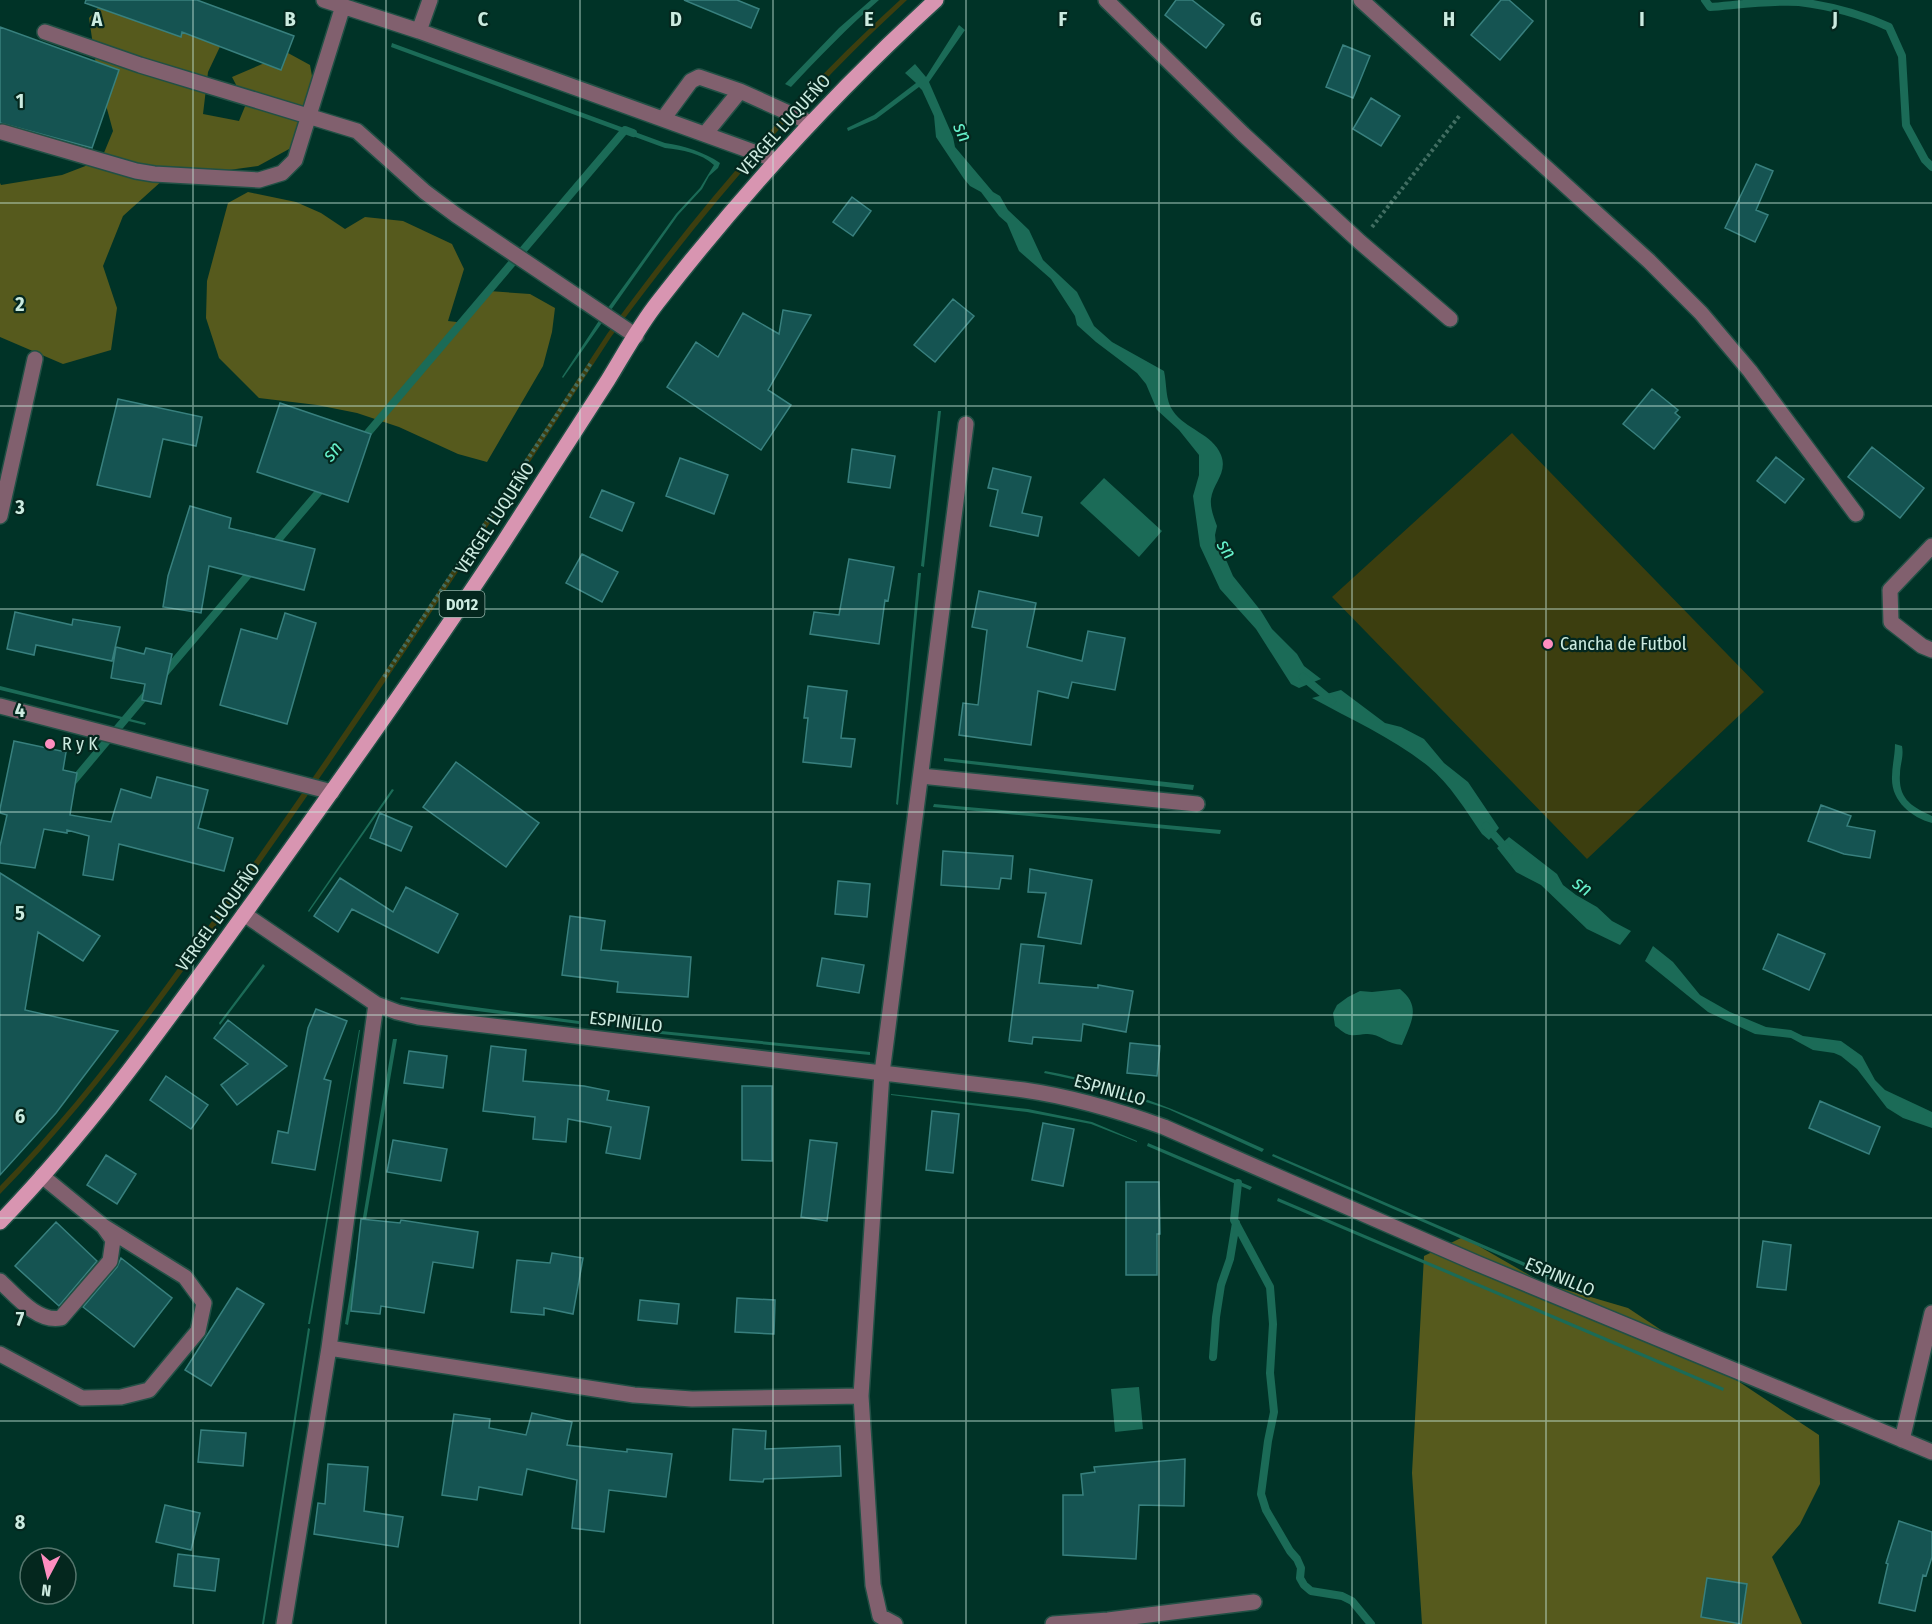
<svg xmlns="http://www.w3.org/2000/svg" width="1932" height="1624" font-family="'Fira Sans Condensed',sans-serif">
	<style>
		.green { fill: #3c3e0f }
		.forest { fill: #565a1d }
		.water { fill: #1b6b57 }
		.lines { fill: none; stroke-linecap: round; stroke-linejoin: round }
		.stream { stroke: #1b6b57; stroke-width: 8 }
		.building { fill: #155452; stroke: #38807e; stroke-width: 1.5 }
		.minor-casing { stroke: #215045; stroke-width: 18 }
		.major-casing { stroke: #215045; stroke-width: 18 }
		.path { stroke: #416e62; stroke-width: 4; stroke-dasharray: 3 3; stroke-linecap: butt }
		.minor { stroke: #81606e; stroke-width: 15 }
		.major { stroke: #d895b1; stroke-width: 15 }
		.grid { fill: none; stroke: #ccebe0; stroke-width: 1.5; stroke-opacity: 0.55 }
		.poi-dot { fill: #fd8ec0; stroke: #04271e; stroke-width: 2 }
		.labels { text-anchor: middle; stroke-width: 4.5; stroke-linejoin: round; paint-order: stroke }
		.shield { fill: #04271e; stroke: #90b0a6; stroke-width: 1.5 }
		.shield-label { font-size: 16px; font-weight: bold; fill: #ccebe0 }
		.street-label { font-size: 18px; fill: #ccebe0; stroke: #04271e }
		.poi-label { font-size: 18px; fill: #ccebe0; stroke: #04271e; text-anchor: start }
		.water-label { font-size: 20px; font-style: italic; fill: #66f1cb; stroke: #04271e }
		.grid-label { font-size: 20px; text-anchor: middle; font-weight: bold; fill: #ccebe0; stroke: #04271e; stroke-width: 4.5; stroke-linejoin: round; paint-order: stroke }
	</style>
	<rect width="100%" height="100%" fill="#003327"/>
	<path class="green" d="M900 0H907C797 101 699 217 611 337 492 520 373 705 246 883 170 990 93 1099 0 1194V1186C92 1092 168 983 244 876 370 699 488 516 607 334 694 214 790 100 900 0Z
		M1512 433 1764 692 1587 859 1332 597Z"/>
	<path class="forest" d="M105 0 226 34 208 72 203 114 239 121 246 104 232 77 288 53 310 65 314 87 300 143 258 166 164 179 123 216 103 266 117 308 111 350 63 364 0 337V183L1 185 62 175 101 160 113 131 97 72 89 18Z
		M248 192 296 202 321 213 345 229 365 217 403 221 452 244 464 269 448 321 465 323 489 291 530 294 555 308 552 332 543 366 487 462 458 454 399 427 357 413 317 405 259 398 219 358 206 318 207 281 228 203Z
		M1463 1237 1543 1283 1628 1308 1819 1435 1820 1484 1800 1524 1772 1557 1802 1624H1422L1412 1473 1424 1256Z"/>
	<path class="water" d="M871 0H879C848 27 819 57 791 87L785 84 839 28Z
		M959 25 965 30 929 82 953 137 955 147 993 192 1000 196 1008 210 1029 230 1043 260 1077 292 1094 326 1112 342 1164 371C1167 384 1165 400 1173 411 1185 429 1213 434 1221 455 1228 473 1213 483 1211 499 1210 508 1214 518 1217 526L1215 535 1216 544 1227 562 1233 576 1261 611 1272 629 1297 654 1304 666 1321 679 1299 688 1291 684 1256 629 1220 589 1200 546 1193 496 1199 475V455L1179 430 1157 410 1146 384 1137 373 1096 342 1077 325 1075 316 1051 279 1019 251 1007 223 999 216 981 192 970 186 964 179 936 137 934 116 922 90 919 87 876 119 848 131 847 128 874 115 916 83 905 73 915 64 926 77Z
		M392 43 665 143C685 146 704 152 720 163L718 168 709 176 702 189 678 215 563 378 562 377 602 316 676 214 700 188 714 165C701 153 682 150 665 148L391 47Z
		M938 411H941L924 567 921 566Z
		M1104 478 1162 531 1139 557 1080 503Z
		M918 573H921L898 805 896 804Z
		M0 686 146 723 145 725 0 690Z
		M1341 690 1385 723 1401 727 1424 739 1444 763 1468 782 1499 828 1489 840 1482 834C1466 811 1450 784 1428 766 1393 738 1350 719 1312 698Z
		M1895 744 1902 746C1904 757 1900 764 1900 774 1898 799 1912 807 1932 816V823C1911 817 1891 801 1892 777 1892 766 1895 755 1895 744Z
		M944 758 1194 785 1193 790 944 761Z
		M392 789 394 790 309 912 308 911Z
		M934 804 1221 830 1220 834 933 807Z
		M1509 837 1557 874 1563 885 1576 895 1597 907 1612 921 1631 931 1620 945 1587 929 1541 885 1516 872 1497 848Z
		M1653 946 1673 962 1700 995 1730 1012 1766 1027 1791 1030 1803 1036 1841 1041 1862 1056 1875 1080 1885 1090 1932 1112V1128L1903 1118 1887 1108 1857 1069 1841 1056 1834 1053 1813 1050 1791 1038 1755 1034 1725 1020 1708 1012 1645 961Z
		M263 964 265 966 220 1025 219 1023Z
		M1400 989C1422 1007 1411 1022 1402 1045 1387 1044 1379 1033 1366 1034 1360 1034 1354 1037 1347 1034 1343 1033 1339 1028 1335 1026L1333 1013 1337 1005 1348 997 1360 991 1372 992Z
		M401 997 579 1021V1024L454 1008 400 999Z
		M621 1027 870 1052V1055L621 1030Z
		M359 1030H360L310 1324H308Z
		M393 1039H397L348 1325 345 1324Z
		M1045 1071C1122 1085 1193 1117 1264 1149L1262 1152 1168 1109 1077 1080 1044 1073Z
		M891 1094 1028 1109 1092 1122 1137 1141V1142L1091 1124 1027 1112 891 1095Z
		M1148 1143 1252 1187 1250 1190 1147 1146Z
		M1273 1154 1560 1278 1558 1281 1272 1156Z
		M1278 1198 1724 1388 1723 1391 1277 1201Z
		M308 1328 310 1329 264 1624H262Z
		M1139 1387 1143 1429 1115 1432 1111 1389Z"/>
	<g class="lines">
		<path class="stream" d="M1705 0 1710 7C1736 5 1775 0 1799 2 1831 6 1861 14 1889 27L1902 56 1906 125 1925 160 1932 167
			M361 441 625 130 633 133
			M272 547 324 486
			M163 675 254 568
			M1303 677 1332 701
			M70 785 149 691
			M1486 826 1509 852
			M1238 1183 1234 1220 1270 1287 1273 1324 1270 1373 1274 1412 1268 1441 1261 1494 1266 1510 1290 1551 1297 1559 1301 1568 1300 1578 1304 1585 1311 1591 1342 1596 1352 1601 1371 1624
			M1213 1357 1216 1317 1221 1285 1230 1259 1236 1223"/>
	</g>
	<path class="building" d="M86 0H197L294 36 281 70 182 32 181 37 85 3Z
		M684 0H737L759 9 751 28Z
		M1176 0H1192L1224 25 1206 48 1165 15Z
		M1501 0H1509L1533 21 1500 60 1471 35Z
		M0 27 119 70 92 148 0 123Z
		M1343 45 1370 56 1353 98 1326 87Z
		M1371 98 1400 116 1381 146 1353 129Z
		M1756 164 1773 171 1756 210 1768 215 1755 242 1725 228Z
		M852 197 871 211 853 236 833 222Z
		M953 299 974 316 935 362 914 345Z
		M783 310 811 315 768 390 791 405 761 450 667 387 696 342 718 357 743 313 779 334Z
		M1652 389 1678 410 1675 413 1680 417 1654 449 1623 424Z
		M118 399 202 417 196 446 163 439 150 497 97 485Z
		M280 403 371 434 348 502 257 472Z
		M1872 447 1924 488 1900 518 1848 477Z
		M852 449 895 456 890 488 848 482Z
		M1776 457 1804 479 1785 503 1757 481Z
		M680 458 728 475 714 514 666 496Z
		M993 468 1031 477 1022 513 1042 517 1038 536 990 526 998 490 988 488Z
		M602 490 634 503 622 531 590 517Z
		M190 506 231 518 229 528 315 549 304 590 209 566 201 613 163 607 168 576Z
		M582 554 618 572 602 602 566 583Z
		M849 559 894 567 888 601 885 600 879 644 810 634 814 612 839 615Z
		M979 591 1036 603 1027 647 1082 661 1088 631 1125 638 1115 690 1072 682 1068 698 1038 691 1031 745 959 735 963 703 978 705 987 630 972 627Z
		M15 612 72 625 73 619 120 627 112 661 36 645 34 655 7 649Z
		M285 613 316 623 287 724 220 705 241 629 277 639Z
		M116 647 144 654 146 648 172 654 161 704 142 700 145 684 111 678Z
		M808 686 847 691 841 738 855 739 851 767 803 762 808 718H804Z
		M14 741 66 752 63 770 77 773 70 815 111 822 121 789 151 798 157 777 208 790 198 828 233 838 224 871 119 844 113 880 83 875 89 836 67 830V833L44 829 35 868 0 863V846L7 815 0 813V809Z
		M456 762 539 823 506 867 423 807Z
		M1821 805 1851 816 1847 826 1875 831 1870 858 1844 854 1808 841Z
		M380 813 412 827 401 851 370 838Z
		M943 851 1013 856 1011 879 1001 878 999 889 941 885Z
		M1030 869 1092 880 1081 944 1038 937 1046 893 1028 892Z
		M0 873 100 936 83 961 38 932 25 1010 118 1031 56 1113 0 1175Z
		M340 878 393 912 406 887 458 914 438 953 352 909 338 932 314 916Z
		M838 881 870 884 867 917 835 914Z
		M570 916 605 921 601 950 691 957 688 997 617 992 618 982 562 975Z
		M1778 934 1825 954 1809 990 1763 969Z
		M1021 944 1044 946 1039 983 1098 988V985L1133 991 1126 1032 1083 1024 1081 1041 1033 1037 1032 1044 1009 1041Z
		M822 958 864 965 859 993 817 986Z
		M316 1009 347 1021 324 1079 331 1081 315 1170 272 1163 278 1131 288 1133 308 1028Z
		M228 1020 287 1066 237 1105 221 1085 248 1064 214 1038Z
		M1130 1043 1160 1046 1157 1076 1127 1073Z
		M491 1046 526 1050 523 1081 584 1086 609 1091 607 1100 649 1107 640 1159 606 1153 611 1127 568 1119 566 1142 533 1139 535 1117 483 1111Z
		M409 1051 447 1056 443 1088 404 1083Z
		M166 1076 208 1105 191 1129 150 1100Z
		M742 1086H772V1161L742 1160Z
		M1820 1101 1880 1127 1869 1154 1809 1128Z
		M932 1111 959 1114 953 1173 926 1170Z
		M1043 1123 1074 1129 1063 1186 1032 1180Z
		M393 1140 447 1149 441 1181 387 1172Z
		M810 1140 837 1143 827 1221 801 1217Z
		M106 1155 136 1174 117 1204 87 1185Z
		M1126 1182H1159L1160 1234H1157V1275H1126Z
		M361 1219 400 1223 401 1220 478 1232 473 1268 433 1262 424 1313 381 1306 380 1314 351 1311Z
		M56 1222 97 1261 59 1306 15 1266Z
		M1763 1241 1791 1245 1786 1290 1757 1287Z
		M552 1253 583 1258 573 1314 544 1308V1315L511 1312 517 1260 550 1263Z
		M121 1258 172 1298 134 1347 83 1307 117 1267Z
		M237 1288 264 1304 211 1386 185 1370Z
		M737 1298 775 1300 774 1334 735 1332Z
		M640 1300 679 1304 677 1324 638 1320Z
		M532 1413 572 1422 567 1445 627 1452V1449L672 1454 666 1497 609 1490 604 1532 572 1528 577 1480 527 1469 522 1495 479 1487 477 1500 442 1495 454 1414 490 1419 489 1428 526 1435Z
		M733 1429 766 1431 765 1449 840 1446 841 1476 764 1479 763 1482 730 1480Z
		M201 1430 246 1433 243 1466 198 1462Z
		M1185 1459 1184 1506 1139 1505 1136 1559 1063 1555V1495H1083L1081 1474 1095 1472 1094 1467Z
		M328 1464 368 1467 364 1511 403 1517 398 1547 314 1534 318 1503 325 1504Z
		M165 1505 200 1513 191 1550 156 1542Z
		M1899 1521 1932 1532V1557L1926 1576 1923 1575 1915 1611 1879 1603 1888 1564 1886 1563Z
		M178 1554 219 1559 215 1591 174 1586Z
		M1707 1578 1747 1584 1741 1624 1701 1617Z"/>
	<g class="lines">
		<defs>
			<path id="minor" d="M324 0 419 31 776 160
				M1106 0 1243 134 1360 242 1450 319
				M1361 0 1649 261 1701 313 1750 371 1856 514
				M419 31 430 0
				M45 32 140 65 357 131 425 192 456 215 636 336
				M663 119 691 81 699 77 740 91 811 123
				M2 132 136 171 154 174 259 180 282 173 295 160 343 6
				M705 134 740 91
				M0 516 35 359
				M1932 546 1890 590 1891 622 1922 646 1932 650
				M0 706 332 792
				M921 776 1197 804
				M244 914 376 1004 397 1012 418 1017 1024 1090C1073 1097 1117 1110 1164 1127L1476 1263 1932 1452
				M0 1281C16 1296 38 1323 61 1318L110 1261 113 1240 103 1226 42 1176
				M329 1348 634 1395 692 1399 861 1396
				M0 1354 82 1398 121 1397 149 1390 198 1331 204 1303 185 1277 103 1226
				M1902 1440 1932 1313
				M284 1624 329 1348 376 1004
				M895 1624 880 1616 873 1585 861 1396 882 1073 966 424
				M1053 1624 1108 1620 1254 1602"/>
			<path id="major" d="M0 1222C94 1125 171 1015 250 906 336 786 422 666 503 543 538 489 573 434 608 380 624 354 639 326 658 302 742 194 835 92 936 0"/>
		</defs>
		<use href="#minor" class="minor-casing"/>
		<use href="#major" class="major-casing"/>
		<path class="path" d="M1372 227 1460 115
			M384 677 591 363"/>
		<use href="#minor" class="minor"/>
		<use href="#major" class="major"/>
	</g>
	<path class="grid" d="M193 0V1624M386 0V1624M580 0V1624M773 0V1624M966 0V1624M1159 0V1624M1352 0V1624M1546 0V1624M1739 0V1624M0 203H1932M0 406H1932M0 609H1932M0 812H1932M0 1015H1932M0 1218H1932M0 1421H1932"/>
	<g class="poi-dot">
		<circle cx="1548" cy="644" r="6"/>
		<circle cx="50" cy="744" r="6"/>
	</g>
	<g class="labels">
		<rect class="shield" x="439.5" y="591" width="45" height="26" rx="4.5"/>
		<g class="shield-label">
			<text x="462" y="610">D012</text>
		</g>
		<g class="street-label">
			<text transform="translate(784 125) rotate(-48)" y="6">VERGEL LUQUEÑO</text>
			<text transform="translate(495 518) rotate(-57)" y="6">VERGEL LUQUEÑO</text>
			<text transform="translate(218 917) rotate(-54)" y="6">VERGEL LUQUEÑO</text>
			<text transform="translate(626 1022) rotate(7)" y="6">ESPINILLO</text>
			<text transform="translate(1110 1090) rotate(16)" y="6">ESPINILLO</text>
			<text transform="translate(1560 1277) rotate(23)" y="6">ESPINILLO</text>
		</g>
		<g class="poi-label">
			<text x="1560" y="650">Cancha de Futbol</text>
			<text x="62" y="750">R y K</text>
		</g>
		<g class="water-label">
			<text transform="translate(963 132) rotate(66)" y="7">sn</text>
			<text transform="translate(332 451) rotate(-50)" y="7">sn</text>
			<text transform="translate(1227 549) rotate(58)" y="7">sn</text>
			<text transform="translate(1583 886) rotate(36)" y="7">sn</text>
		</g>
	</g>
	<g class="grid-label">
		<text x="97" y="26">A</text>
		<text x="290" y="26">B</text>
		<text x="483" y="26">C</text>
		<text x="676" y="26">D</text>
		<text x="869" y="26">E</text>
		<text x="1063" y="26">F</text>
		<text x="1256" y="26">G</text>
		<text x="1449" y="26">H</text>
		<text x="1642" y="26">I</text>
		<text x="1835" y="26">J</text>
		<text x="20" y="108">1</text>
		<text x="20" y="311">2</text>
		<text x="20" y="514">3</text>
		<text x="20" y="717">4</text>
		<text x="20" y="920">5</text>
		<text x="20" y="1123">6</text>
		<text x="20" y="1326">7</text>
		<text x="20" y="1529">8</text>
	</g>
	<g transform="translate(48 1576) rotate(187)"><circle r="28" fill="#04271e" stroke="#54756c" stroke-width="1.5"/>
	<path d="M0-4.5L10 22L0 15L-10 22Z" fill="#fd8ec0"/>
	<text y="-9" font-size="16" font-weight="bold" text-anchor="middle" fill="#ccebe0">N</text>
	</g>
</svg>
